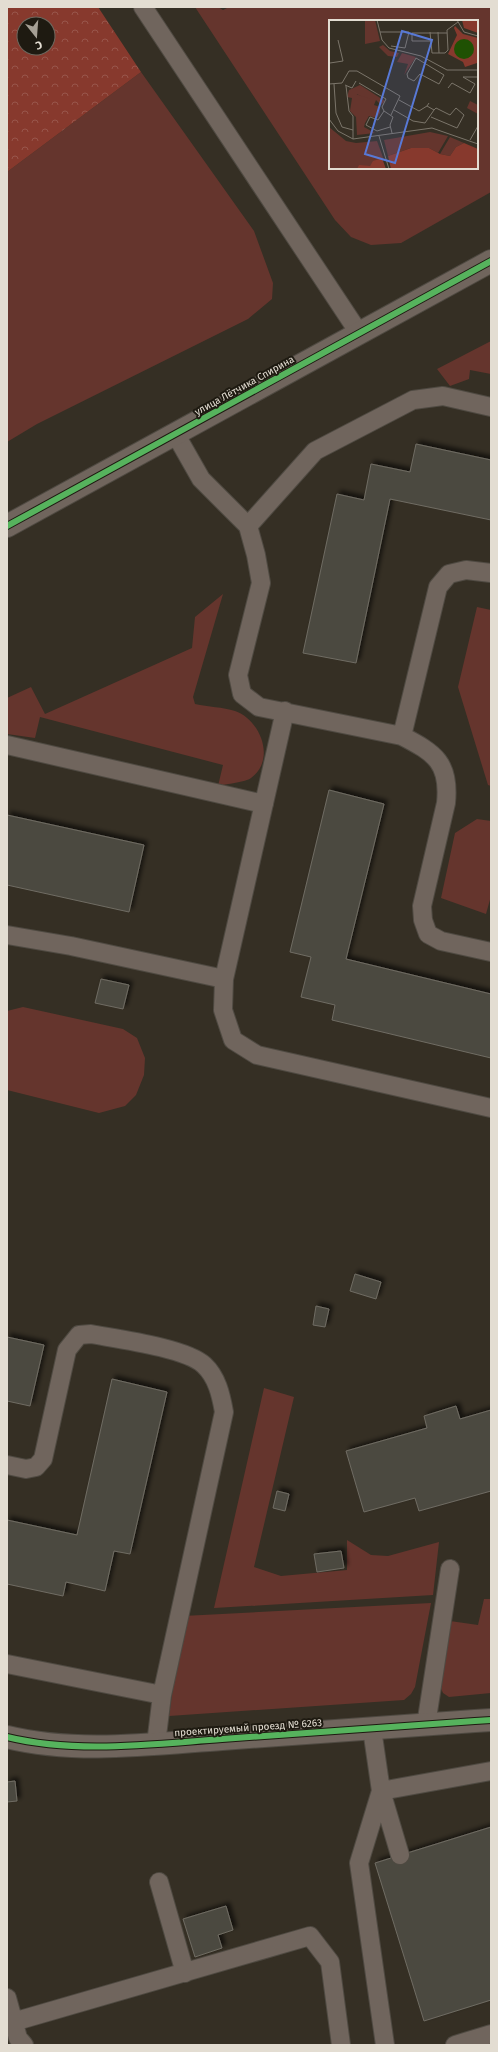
<svg xmlns="http://www.w3.org/2000/svg" width="498" height="2052" font-family="'Fira Sans',sans-serif">
	<style>
		.green { fill: #65352d; fill-rule: evenodd }
		.forest { fill: url(#forest-crowns); fill-rule: evenodd }
		.building { fill: #4c4940; stroke: #6f6c63; filter: url(#shadow) }
		.lines { fill: none; stroke-linecap: round; stroke-linejoin: round }
		.service-casing { stroke: #4f4a42; stroke-width: 20 }
		.minor-casing { stroke: #4f4a42; stroke-width: 24 }
		.service { stroke: #70655d; stroke-width: 18 }
		.minor { stroke: #70655d; stroke-width: 22 }
		.cycleway-casing { stroke: #1e1a11; stroke-width: 8 }
		.cycleway { stroke: #56b35d; stroke-width: 6 }
		.labels { text-anchor: middle; stroke-width: 4; stroke-linejoin: round; paint-order: stroke }
		.street-label { font-size: 10px; fill: #e3ddd2; stroke: #1e1a11 }
		.inset-road { fill: none; stroke: #7b756a; stroke-width: 1 }
		.view { fill: #5879d6; fill-opacity: 0.15; stroke: #5879d6; stroke-width: 2 }
		.inset-edge { fill: none; stroke: #e3ddd2; stroke-width: 2 }
	</style>
	<defs>
		<pattern id="forest-crowns" width="20" height="18" patternUnits="userSpaceOnUse"><rect width="20" height="18" fill="#87392d"/><path d="M2 6a3 3 0 1 1 6 0M12 15a3 3 0 1 1 6 0" fill="none" stroke="#98554b"/></pattern>
		<filter id="shadow"><feDropShadow dx="3.5" dy="-3.5" stdDeviation="2" flood-color="#0009"/></filter>
	</defs>
	<rect width="100%" height="100%" fill="#352f24"/>
	<path class="green" d="M195 7H218L223 10 229 7H491V192L401 243 371 245 351 237 335 220ZM330 21H477V168H330Z
		M141 72 254 231 273 283 272 299 248 319 37 424 7 442V172Z
		M491 341V374L470 370 469 379 450 386 437 369Z
		M223 594 193 697 195 704C208 707 223 707 235 711 261 720 276 760 251 778 246 782 226 784 218 786L223 765 40 717 35 738 7 734V698L31 687 45 714 192 648 195 617Z
		M477 607 491 610V786L488 785 458 687Z
		M477 819 491 821V896L486 914 441 898 455 833Z
		M23 1007 123 1029 137 1038 145 1058 144 1075 136 1095 125 1106 99 1113 7 1090V1011Z
		M264 1388 294 1397 254 1567 281 1576 347 1570V1540L371 1555 388 1556 439 1542 433 1595 214 1608Z
		M484 1599H491V1693L449 1697 443 1693 440 1686 450 1621 478 1625Z
		M431 1603 415 1687 411 1694 404 1700 169 1716 183 1616Z"/>
	<path class="forest" d="M7 7H98L141 72 7 172ZM24 24H48V48H24Z"/>
	<path class="building" d="M416 444 491 460V520L390 499 356 663 303 653 337 494 364 500 371 464 410 472Z
		M329 790 384 804 346 959 491 994V1058L332 1020 335 1005 301 997 311 957 290 952Z
		M7 815 144 845 129 912 7 885Z
		M101 979 129 985 123 1009 95 1003Z
		M355 1274 381 1282 376 1299 350 1291Z
		M316 1306 329 1309 325 1327 313 1325Z
		M7 1337 44 1345 30 1406 7 1401Z
		M112 1379 167 1392 130 1554 114 1551 105 1591 66 1582 63 1596 7 1584V1520L77 1535Z
		M456 1406 460 1419 491 1410V1491L419 1511 415 1498 364 1512 346 1451 427 1428 424 1416Z
		M277 1491 289 1494 285 1511 273 1508Z
		M341 1551 344 1568 317 1572 314 1554Z
		M15 1781 17 1801 7 1802V1782Z
		M491 1827V2000L424 2021 375 1863Z
		M226 1906 233 1930 218 1935 222 1948 195 1957 183 1919Z"/>
	<g class="lines">
		<defs>
			<path id="service" d="M143 7 359 333
				M176 435 201 479 248 526 256 555 261 583 238 675 242 694 259 707 402 736 438 587 449 574 466 570 491 573
				M248 526 315 451 413 400 443 396 491 407
				M285 711 224 979 223 1010 233 1040 257 1055 491 1108
				M402 736C435 753 450 763 446 803L422 906 423 920 428 934 441 941 491 952
				M7 745 264 804
				M7 935 71 946 224 979
				M7 1465 26 1469 36 1467 43 1459 67 1350 79 1335 91 1334C118 1339 186 1348 204 1365 217 1377 221 1395 224 1412L162 1695 7 1664
				M426 1725 450 1569
				M372 1729 381 1791 400 1855
				M156 1744 162 1695
				M159 1882 185 1973
				M7 1998 18 2038 24 2045
				M13 2022 310 1936 330 1962 341 2045
				M385 2045 359 1863 381 1791 491 1771
				M455 2045 491 2034"/>
			<path id="minor" d="M7 526 491 261
				M7 1737C76 1754 152 1744 222 1739 311 1733 401 1726 491 1720"/>
		</defs>
		<use href="#service" class="service-casing"/>
		<use href="#minor" class="minor-casing"/>
		<use href="#service" class="service"/>
		<use href="#minor" class="minor"/>
		<defs>
			<path id="cycleway" d="M7 526 491 261
				M7 1737C76 1754 152 1744 222 1739 311 1733 401 1726 491 1720"/>
		</defs>
		<use href="#cycleway" class="cycleway-casing"/>
		<use href="#cycleway" class="cycleway"/>
	</g>
	<g class="labels">
		<g class="street-label">
			<text transform="translate(244 385) rotate(-29)" y="4">улица Лётчика Спирина</text>
			<text transform="translate(248 1727) rotate(-4)" y="4">проектируемый проезд № 6263</text>
		</g>
	</g>
	<g transform="translate(329 20)">
		<rect width="149" height="149" fill="#352f24"/>
		<path d="M36 0H46L51 21 36 24ZM54 25 61 31 70 33 68 37 59 36 50 27ZM73 33 87 37 75 55 79 44 68 42ZM31 65 56 81 52 85 47 80 45 85 51 87V93L48 98 40 96 36 103 35 107 46 113 28 115 27 97 21 91 23 78 18 77 20 70ZM28 74 36 79 35 92H27ZM141 81 149 85V94L138 88ZM0 107 17 121 27 123 48 121 55 140 53 138 41 146 28 149H0ZM101 112 119 116 109 133 100 128H82L59 136 55 120ZM121 117 135 123 127 127 121 136 111 134Z" fill="#65352d" fill-rule="evenodd"/>
		<path d="M133 0H149V13L135 8ZM126 6 134 14 149 18 148 43 136 47 134 42 119 34 128 15 125 8ZM135 123 149 129V149H62L59 136 82 128H100L111 134 121 136 127 127ZM53 138 57 149H28L30 145 41 146 44 141Z" fill="#87392d"/>
		<path d="M27 74 41 79V92H27Z" fill="#65352d"/>
		<path d="M125 29a10 10 0 1 1 20 0a10 10 0 1 1-20 0Z" fill="#1f5103"/>
		<path class="inset-road" d="M48 0 53 20 60 28 92 36 118 50H149M128 0 135 12 149 16M51 12H80L76 28 62 26M101 12 103 33H116L119 30 118 10 129 2M109 12 110 33M102 21H83V13H118M87 38 115 55 110 64 91 54 85 61 79 58 78 54ZM1 43 14 41 9 20M30 63 57 79 53 87 55 91M0 64 13 63 20 51H28L71 76 62 95M5 64 7 93 13 107 24 110M16 65 23 68 27 61M17 66 20 91 24 96V119M119 68 123 63 141 73 146 64 134 57H149M70 80 90 91 98 86M65 90 84 101 96 103 105 90 98 86 100 83M102 97 128 108 135 95 127 88 121 95 107 88 105 90M0 99 9 111 24 119 103 108 149 124M61 107 48 111 37 105 41 97 49 100 55 91 64 97 61 105 63 113M50 116 60 149M141 120 149 106"/>
		<path class="view" d="M73 11 103 20 66 143 36 134Z"/>
		<rect width="149" height="149" class="inset-edge"/>
	</g>
	<rect width="498" height="2052" fill="none" stroke="#e3ddd2" stroke-width="16"/>
	<g transform="translate(36 36) rotate(163)"><circle r="19" fill="#1e1a11" stroke="#6d685e"/>
	<path d="M0-3L7 15L0 10L-7 15Z" fill="#a6a095"/>
	<text y="-6" font-size="11" font-weight="bold" text-anchor="middle" fill="#e3ddd2">С</text>
	</g>
</svg>
